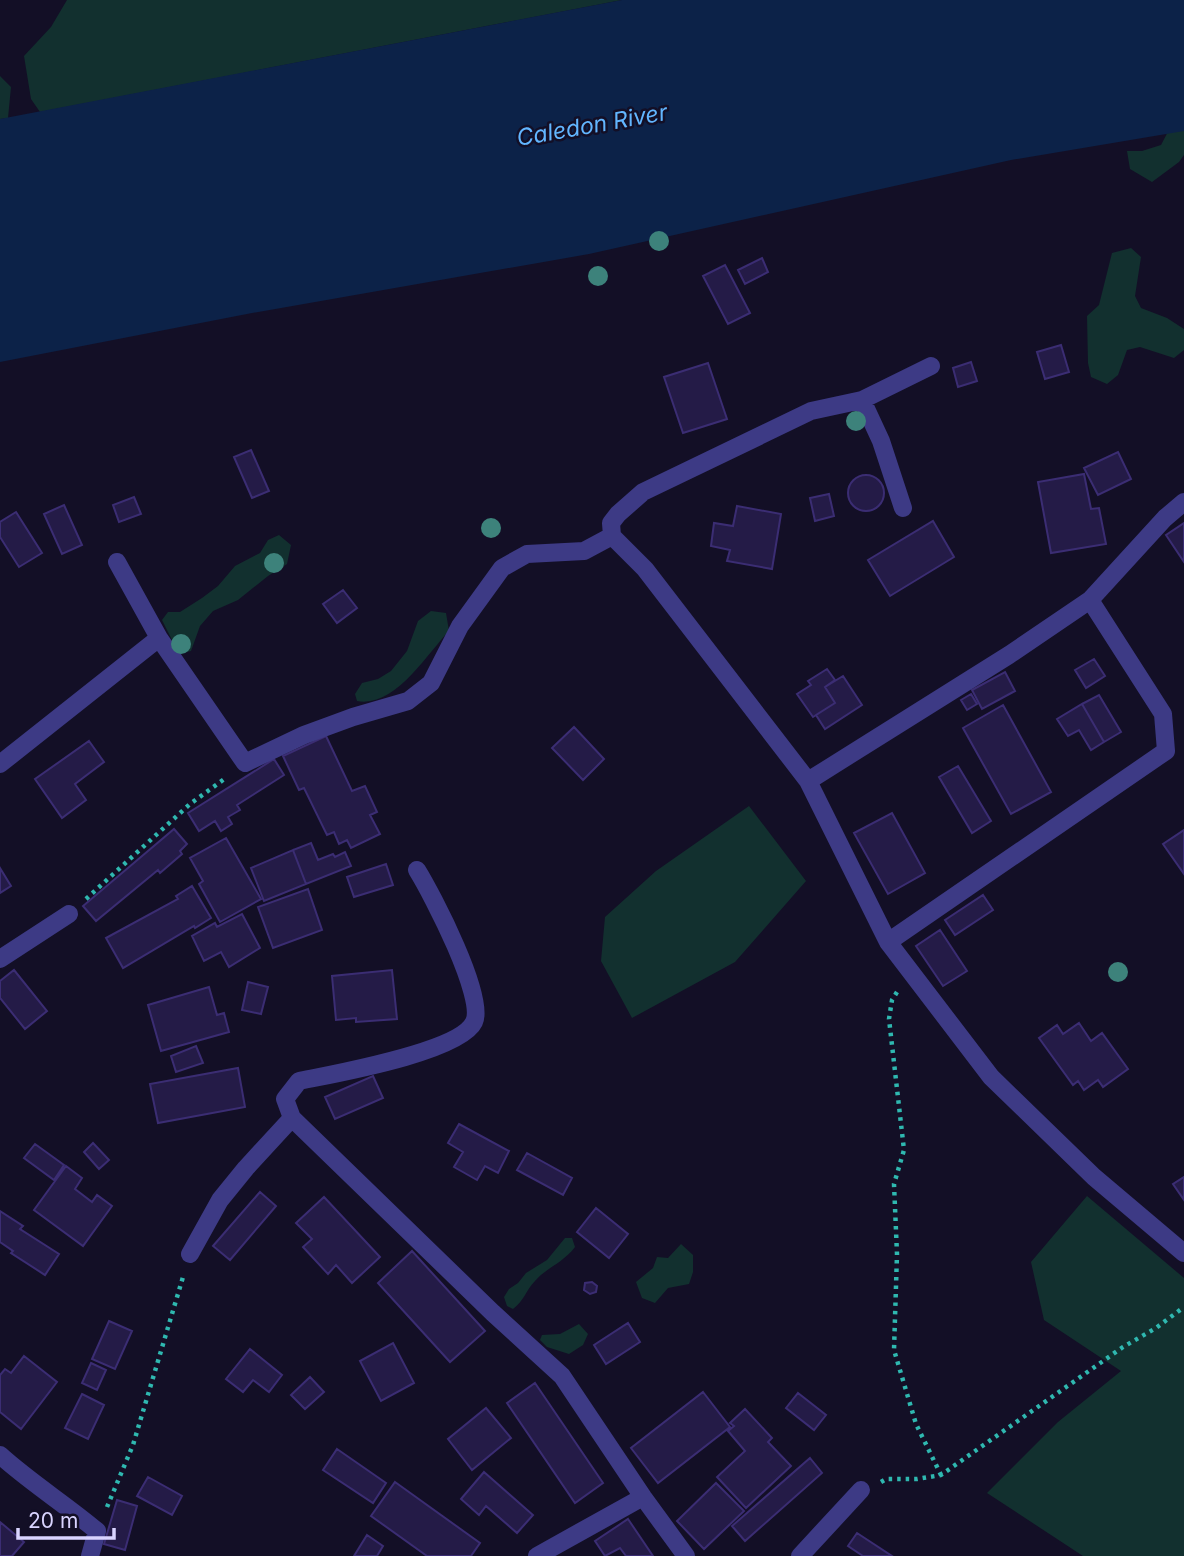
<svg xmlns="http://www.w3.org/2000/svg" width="1184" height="1556" font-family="Inter,sans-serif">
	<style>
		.green { fill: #12302f }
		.water { fill: #0c2248 }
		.building { fill: #241b47; stroke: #3b2d73; stroke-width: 2 }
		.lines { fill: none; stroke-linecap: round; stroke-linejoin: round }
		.path { stroke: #2fb8b0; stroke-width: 4.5; stroke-dasharray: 3.5 5; stroke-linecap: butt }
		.minor { stroke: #3d3a85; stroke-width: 18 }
		.tree { fill: #3d827b }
		.labels { text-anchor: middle; stroke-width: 5; stroke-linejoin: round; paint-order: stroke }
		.water-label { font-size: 23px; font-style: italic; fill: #62b6ff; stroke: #130f26 }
	</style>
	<rect width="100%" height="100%" fill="#130f26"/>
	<path class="green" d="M67 0H622L40 112 31 99 24 56 51 27Z
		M0 76 11 87 8 118 0 119Z
		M1184 101V155L1179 162 1152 182 1130 169 1127 151H1142L1161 145Z
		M1131 248 1141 257 1135 296 1141 308 1167 318 1184 329V350L1174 358 1140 347 1127 350 1118 375 1107 384 1091 377 1088 363 1087 316 1099 305 1112 253Z
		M279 535 291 545 287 564 268 576 238 600 213 611 200 626 191 651 179 654 162 620 168 612H180L202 598 218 586 235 566 260 553 268 540Z
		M431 611 446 613 449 631C426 655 395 708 357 701L355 694 362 683 378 679 391 671 407 651 418 621Z
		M749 806 806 881 735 962 632 1018 601 961 605 917 656 871Z
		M1087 1196 1184 1278V1556H1083L987 1493 1058 1422 1121 1371 1044 1320 1031 1262Z
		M565 1238H572L575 1247C563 1263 546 1268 535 1281 526 1290 524 1301 513 1309L507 1306 504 1297 509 1289 518 1283 526 1273 547 1260Z
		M681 1244 693 1255V1272L689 1284 668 1288 655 1303 642 1298 636 1282 653 1268 657 1257 668 1258Z
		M579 1324 588 1334 583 1345 569 1354 547 1347 540 1340 542 1335 560 1334Z"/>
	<path class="water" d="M622 0H1184V131L1011 160 589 254 252 313 0 362V119Z"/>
	<path class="building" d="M762 258 768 272 745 284 738 270Z
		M725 265 750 313 728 324 703 276Z
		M1061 345 1069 372 1045 379 1037 352Z
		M971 362 977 381 958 387 953 368Z
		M708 363 727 419 683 433 664 377Z
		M251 450 269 491 252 498 234 457Z
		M1118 452 1131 479 1098 495 1084 468Z
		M1084 474 1091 509 1099 508 1106 544 1051 553 1038 482Z
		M848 493a18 18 0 1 1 36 0a18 18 0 1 1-36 0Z
		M829 494 834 516 815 521 810 498Z
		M134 497 141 514 119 522 113 505Z
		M64 505 82 545 62 554 44 514Z
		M737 506 781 514 772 569 727 561 730 550 711 546 714 523 733 526Z
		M16 512 42 553 19 567 0 537V522Z
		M933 521 954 557 890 596 868 560Z
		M1184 523V562L1166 535Z
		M343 590 357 608 337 623 323 604Z
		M1094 659 1105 676 1086 688 1075 670Z
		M827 669 835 680 825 687 835 703 813 717 797 694 811 685 808 681Z
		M1005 672 1015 691 982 709 972 690Z
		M843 676 862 705 825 729 816 715 835 703 825 687Z
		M971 694 977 704 967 710 961 700Z
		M1099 695 1121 732 1104 742 1082 704Z
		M1082 704 1104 742 1091 750 1079 730 1068 736 1057 719Z
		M1003 705 1051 792 1011 814 963 728Z
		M574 727 604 759 583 780 552 748Z
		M326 736 352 791 365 786 377 812 370 815 380 834 351 848 347 840 339 844 334 832 327 835 304 788 299 790 283 756Z
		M89 741 104 762 75 784 86 800 62 818 35 779Z
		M274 759 284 775 237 805 240 810 228 817 232 824 221 831 215 821 199 831 188 813Z
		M958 766 991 821 972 833 939 777Z
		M892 813 925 873 888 894 854 833Z
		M174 829 187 844 180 851 182 854 160 873 158 870 96 921 83 906Z
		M1184 830V874L1163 844Z
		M226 838 261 899 220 922 199 884 203 881 190 858Z
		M311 843 318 860 333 854 335 857 345 852 351 866 306 884 293 850Z
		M293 850 306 884 264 901 251 868Z
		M386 864 393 885 354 897 347 877Z
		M0 868 11 886 0 893Z
		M192 886 211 918 195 928 194 926 123 968 106 938 178 899 176 896Z
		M308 889 322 930 273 948 258 907Z
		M983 895 993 910 955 935 945 920Z
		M242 914 260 948 229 967 221 952 204 961 192 936 215 923 217 927Z
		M940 930 967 971 943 986 916 946Z
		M14 970 47 1011 25 1029 0 998V981Z
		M392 970 397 1019 356 1022V1018L336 1020 332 976Z
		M248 982 268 987 261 1014 242 1010Z
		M209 987 217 1015 224 1013 229 1032 161 1051 148 1005Z
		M1079 1023 1091 1041 1102 1033 1128 1069 1103 1087 1098 1080 1084 1090 1078 1081 1073 1085 1039 1038 1057 1025 1063 1034Z
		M196 1046 203 1063 176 1072 171 1056Z
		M238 1068 245 1107 158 1123 150 1084Z
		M373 1076 383 1098 335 1119 325 1097Z
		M459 1124 509 1151 498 1173 485 1166 477 1180 454 1167 463 1152 448 1143Z
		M93 1143 109 1160 99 1169 84 1152Z
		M35 1144 64 1165 54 1180 24 1158Z
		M527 1153 572 1178 563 1195 517 1170Z
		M66 1166 82 1178 75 1189 92 1202 97 1195 112 1206 83 1246 34 1210Z
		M1184 1177V1200L1173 1184Z
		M260 1192 276 1206 230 1260 213 1246Z
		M324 1197 380 1257 352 1283 336 1265 328 1274 303 1247 312 1239 296 1223Z
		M596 1208 628 1234 609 1258 577 1232Z
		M0 1211 23 1226 20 1229 59 1254 45 1275 11 1253 13 1251 0 1242Z
		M412 1251 485 1331 450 1362 378 1283Z
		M592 1282 597 1286 596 1292 590 1294 584 1290 585 1283Z
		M109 1321 132 1331 115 1369 92 1359Z
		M628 1323 640 1342 606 1364 594 1345Z
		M393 1343 414 1383 381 1401 360 1361Z
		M250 1349 282 1375 269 1392 253 1380 243 1392 226 1379Z
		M24 1356 57 1382 21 1429 0 1412V1375L5 1369 11 1373Z
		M91 1363 106 1370 97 1390 82 1383Z
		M310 1377 324 1392 305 1409 291 1395Z
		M535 1383 603 1483 575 1503 507 1403Z
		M703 1392 730 1427 658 1483 631 1448Z
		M798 1393 826 1415 814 1430 786 1408Z
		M82 1394 104 1405 88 1439 65 1428Z
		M486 1408 511 1438 472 1470 448 1439Z
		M745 1409 772 1438 768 1442 791 1466 746 1508 717 1477 745 1451 728 1431 734 1426 730 1423Z
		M337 1449 386 1483 373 1503 323 1470Z
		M810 1458 822 1473 745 1541 732 1526Z
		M484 1472 533 1515 517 1533 486 1506 479 1515 461 1499Z
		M148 1477 182 1496 172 1515 137 1496Z
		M395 1482 480 1543 471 1556H427L371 1516Z
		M716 1483 744 1511 704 1549 677 1521Z
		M117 1500 137 1506 125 1550 104 1544Z
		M628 1519 653 1556H626L620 1548 605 1556 595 1541Z
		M0 1522 24 1542 12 1556H0Z
		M857 1533 892 1556H863L848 1546Z
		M367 1535 383 1546 377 1556H354Z"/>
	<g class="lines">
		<path class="path" d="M86 899 190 804 227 777
			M897 992 892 1000 889 1019 904 1150 894 1184 897 1254 894 1350 916 1424 941 1475
			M881 1482 886 1479H917L941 1475 1123 1347 1156 1328 1184 1307
			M107 1507 133 1445 183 1277"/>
		<path class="minor" d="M931 366 862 400 811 411 643 492 618 514 611 523 612 536 645 569 808 781 888 942 991 1077 1094 1177 1184 1253
			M862 400 881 441 903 508
			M117 562 159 638 245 763 304 735 353 717 408 701 431 683 460 626 502 568 527 554 584 551 612 536
			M0 764 159 638
			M808 781 1009 655 1090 600 1165 518 1184 502
			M417 870C432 894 486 998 474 1022 460 1052 333 1074 299 1081L285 1099 292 1118 493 1313 562 1376 643 1497 686 1556
			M888 942 1166 751 1163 714 1090 600
			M0 959 69 914
			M190 1254 220 1200 246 1168 292 1118
			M0 1455C31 1483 65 1504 97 1531L90 1556
			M537 1556 643 1497
			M800 1556 861 1490"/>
	</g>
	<g class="tree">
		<circle cx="659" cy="241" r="10"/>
		<circle cx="598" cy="276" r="10"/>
		<circle cx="856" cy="421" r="10"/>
		<circle cx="491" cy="528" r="10"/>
		<circle cx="274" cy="563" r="10"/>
		<circle cx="181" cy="644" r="10"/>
		<circle cx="1118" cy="972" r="10"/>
	</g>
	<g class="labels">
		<g class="water-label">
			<text transform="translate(592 125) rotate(-10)" y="8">Caledon River</text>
		</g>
	</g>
	<path d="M18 1528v10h96v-10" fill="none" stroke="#d9d4ff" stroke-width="3.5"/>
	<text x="28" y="1528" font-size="21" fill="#d9d4ff" stroke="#130f26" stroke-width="5" paint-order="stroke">20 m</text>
</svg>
